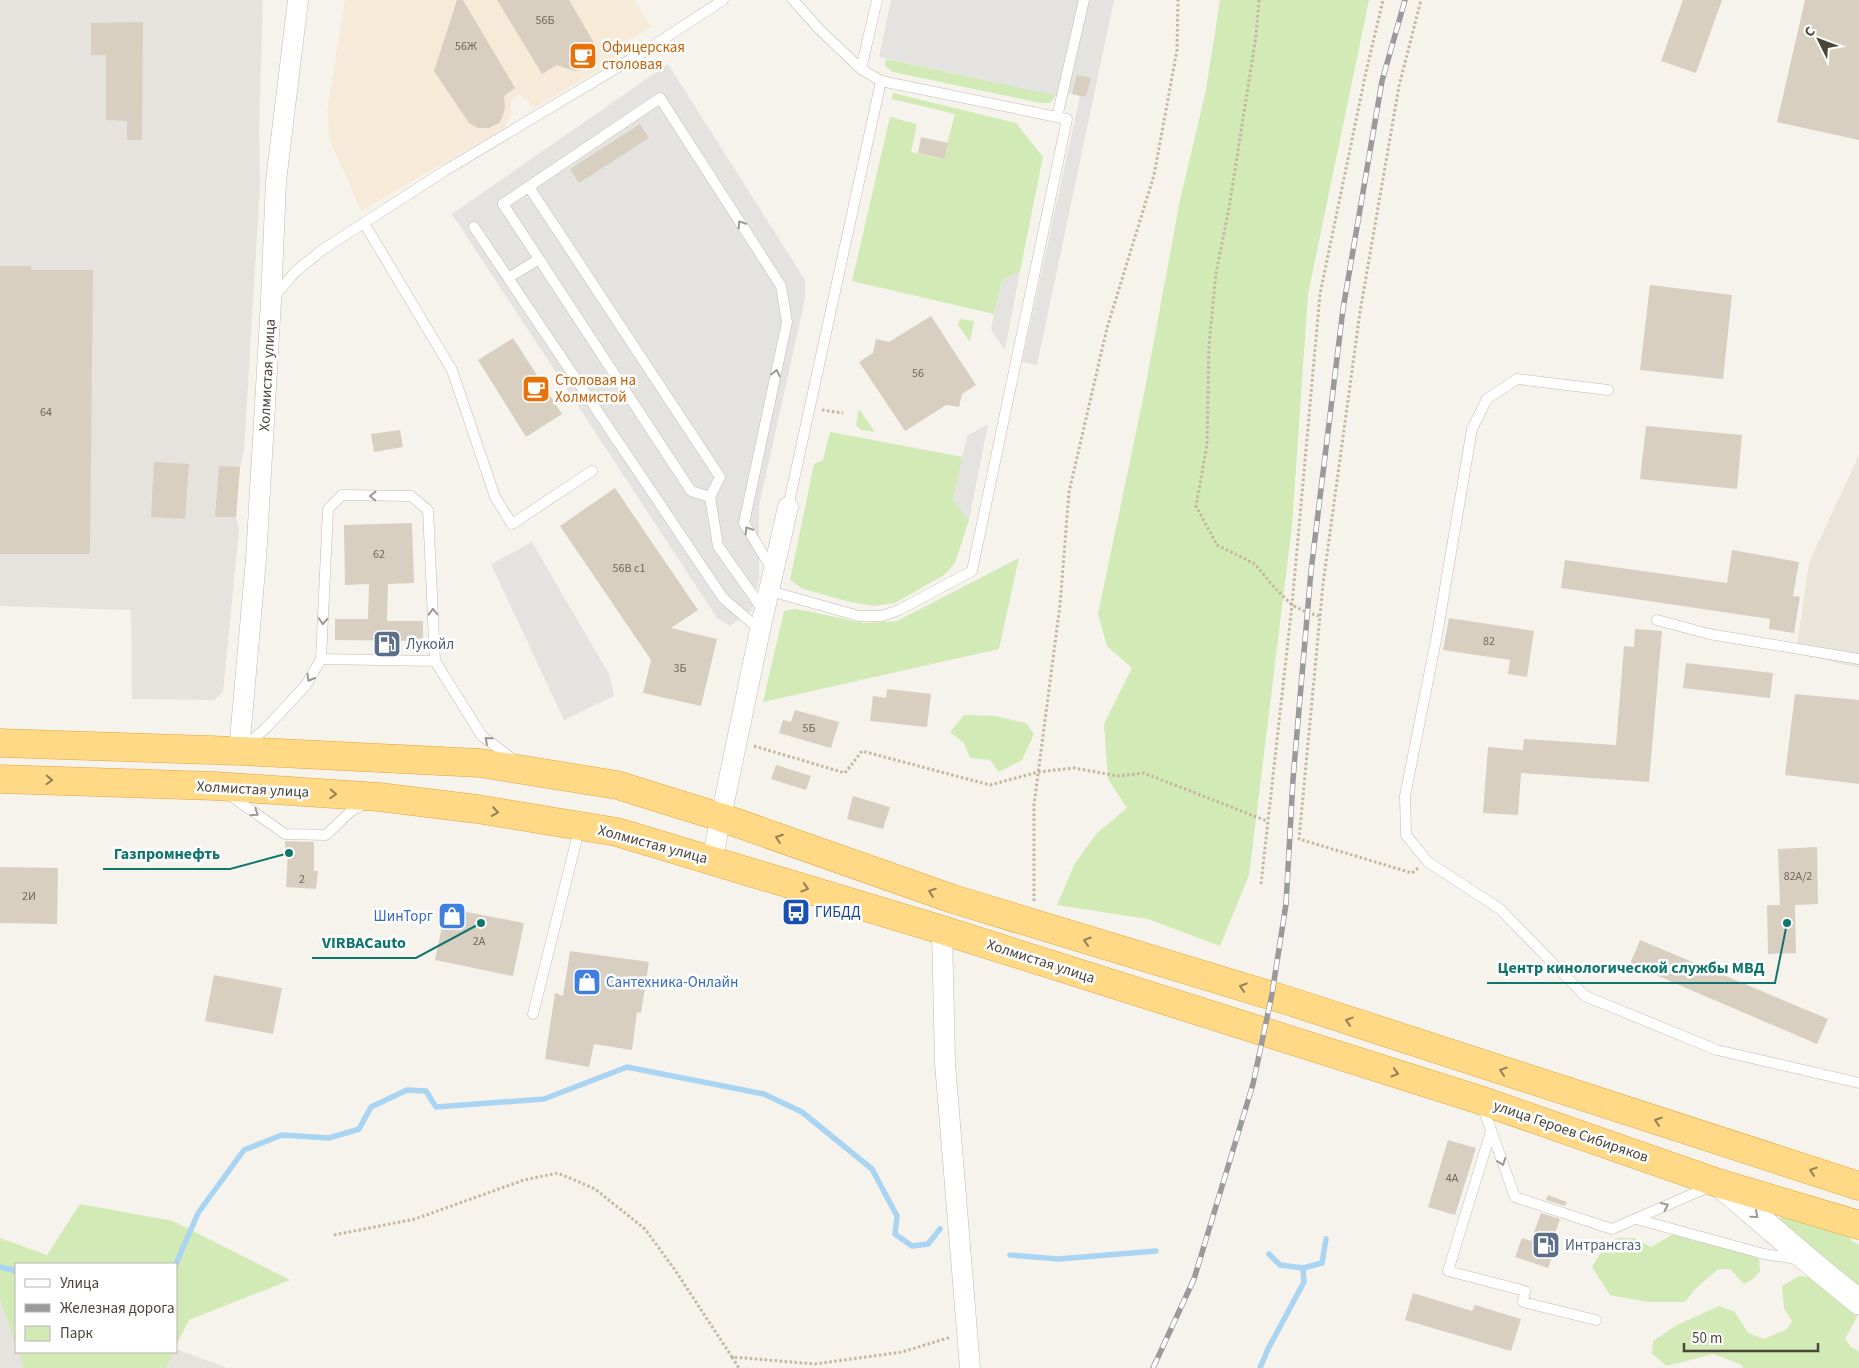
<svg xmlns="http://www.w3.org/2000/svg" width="1859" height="1368" font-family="'Source Sans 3',sans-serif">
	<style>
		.residential { fill: #eae5da }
		.commercial { fill: #f7ead8 }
		.industrial { fill: #e6e2dd }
		.green { fill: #d2eab5 }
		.parking { fill: #e5e3e0 }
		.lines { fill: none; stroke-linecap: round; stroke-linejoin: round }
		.stream { stroke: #a9d4f2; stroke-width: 5.5 }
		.building { fill: #d8cfc1 }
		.service-casing { stroke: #c2bbae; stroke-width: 11 }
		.minor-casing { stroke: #c2bbae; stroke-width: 21 }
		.tertiary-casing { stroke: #c2bbae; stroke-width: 26 }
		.trunk-casing { stroke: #e0a43c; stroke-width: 29 }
		.path { stroke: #c4b79f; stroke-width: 3; stroke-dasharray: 2.5 2.5; stroke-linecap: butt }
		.service { stroke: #fff; stroke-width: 10 }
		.minor { stroke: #fff; stroke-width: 20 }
		.tertiary { stroke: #fff; stroke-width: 25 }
		.trunk { stroke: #ffd985; stroke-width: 28 }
		.rail-casing { stroke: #9a9a9a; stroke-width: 5.5 }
		.rail { stroke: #fff; stroke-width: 4; stroke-dasharray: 11; stroke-linecap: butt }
		.oneway { stroke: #9c9892 }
		.oneway2 { stroke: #938057 }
		.labels { text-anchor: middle; stroke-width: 5; stroke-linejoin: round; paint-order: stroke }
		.number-label { font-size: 12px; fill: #6e675b }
		.food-label { font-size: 15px; fill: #c56008; stroke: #fff; text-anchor: start }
		.street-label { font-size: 15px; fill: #4b4439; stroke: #fff }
		.service-label { font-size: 15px; fill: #4e5e75; stroke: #fff; text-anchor: start }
		.transit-label { font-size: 15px; fill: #164399; stroke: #fff; text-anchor: start }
		.shop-label { font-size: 15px; fill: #366cbe; stroke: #fff; text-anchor: end }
		.leader { fill: none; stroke: #0f766e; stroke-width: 2 }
		.callout-dot { fill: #0f766e; stroke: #fff; stroke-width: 2 }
		.callout-label { font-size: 16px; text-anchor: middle; font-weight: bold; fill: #0f766e; stroke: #fff; stroke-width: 5; stroke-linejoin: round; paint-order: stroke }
	</style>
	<rect width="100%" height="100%" fill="#f6f3ec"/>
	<path class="residential" d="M1859 455V668L1796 653 1809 563Z"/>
	<path class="commercial" d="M345 0H634L651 27 621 45 618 58 535 108 519 94 511 100V114L504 128 361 211 330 140 327 112Z"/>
	<path class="industrial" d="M0 0H263L259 127 260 185 244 450 240 467 236 517 239 530 223 692 214 700 132 699 131 610 0 606Z
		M0 1283 16 1289V1352H176V1349L227 1368H0Z"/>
	<path class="green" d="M1220 0H1369L1308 294 1292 526 1249 875 1220 946 1148 919 1057 905 1074 865 1096 834 1127 808 1108 779 1104 724 1132 668 1107 646 1098 614 1145 389 1180 200 1206 90Z
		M886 59 1056 95 1050 103H1040L893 72 885 66Z
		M893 93 1016 123 1043 157 1020 271 1002 281 994 314 852 281 890 117 917 124 911 152 943 159 955 114 892 99Z
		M960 319 974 321 970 342 958 325Z
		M859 409 875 432 861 430 856 425Z
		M830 432 963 457 953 500 969 520 955 563 944 575 895 603 874 606 850 602 803 589 790 580 814 464 823 460Z
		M1019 558 999 649 763 702 784 611 795 609 807 611 864 623 897 621Z
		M964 715 996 716 1026 723 1034 734 1022 760 999 772 990 760 970 758 964 743 950 732Z
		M80 1204 173 1221 290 1280 189 1320 176 1346V1264H16V1345L0 1299V1238L47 1255Z
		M1784 1212 1844 1231 1852 1241 1859 1245V1288L1789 1229 1780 1219Z
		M1675 1233 1693 1241 1705 1239 1743 1251 1759 1259 1760 1271 1753 1279 1744 1284 1730 1269H1718L1694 1290 1685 1302H1648L1610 1295 1592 1267 1603 1249 1617 1238H1634L1651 1247Z
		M1799 1276 1823 1278 1859 1313 1845 1339 1852 1348 1859 1351V1368H1744L1740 1364 1713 1354 1667 1366 1652 1354 1653 1341 1677 1325 1719 1306 1735 1312 1748 1333 1764 1339 1787 1329 1792 1321 1784 1308 1782 1286Z
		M19 1352H174L166 1368H24Z"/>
	<path class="parking" d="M891 0H1114L1037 365 1022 362 1080 96 1072 94 1054 95 879 57Z
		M668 64 805 280V299L759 506V580L752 610 730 626 717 618 452 214Z
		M1020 271 1005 350 991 330 994 314 1002 281Z
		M988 424 969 520 953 500 967 436Z
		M532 542 609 674 614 696 564 720 491 564Z"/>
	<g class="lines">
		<path class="stream" d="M1269 1254 1280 1265 1303 1268 1322 1263 1326 1239
			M1010 1255 1058 1259 1156 1251
			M176 1264 198 1213 244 1150 282 1135 329 1138 359 1129 371 1107 407 1090 426 1091 436 1107 544 1099 627 1067 764 1094 802 1112 872 1169 897 1216 895 1234 912 1246 928 1244 940 1229
			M0 1267 16 1271
			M1260 1368 1268 1349 1304 1282 1303 1268"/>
	</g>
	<path class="building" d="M457 0H463L515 88 504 96 505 108 502 118 499 123 489 128H478L469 123 434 71Z
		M497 0H569L593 41 596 53 591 64 581 70 574 71 557 65 542 74Z
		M1683 0H1722L1696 73 1661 61Z
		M1805 0H1859V140L1777 122Z
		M143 22 142 140H127V121L106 120V55H91V23Z
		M1077 75 1091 78 1086 97 1072 94Z
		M640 124 649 138 579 183 570 169Z
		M921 137 948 143 944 159 918 153Z
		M0 266H31V270H93L90 554H0Z
		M1650 285 1732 295 1723 379 1640 370Z
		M931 316 976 385 962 394 959 407 946 405 905 431 859 362 873 353 876 339 889 342Z
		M513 338 562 414 526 437 478 360Z
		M1646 426 1742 435 1737 489 1640 479Z
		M400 430 403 447 374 452 371 434Z
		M154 462 189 464 185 519 151 517Z
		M219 466 240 467 236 517H215Z
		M615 488 698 610 671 628 717 639 701 706 643 693 651 660 560 526Z
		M412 523 414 583 388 584 387 621H423V641L335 640V619H368L369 584 345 585 344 525Z
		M1732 550 1799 562 1793 596 1800 597 1794 633 1769 629 1770 619 1561 588 1565 560 1727 583Z
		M1449 618 1534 631 1527 677 1508 674 1510 660 1443 650Z
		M1635 629 1662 631 1649 782 1521 773 1518 815 1483 813 1488 747 1523 750 1524 739 1616 745 1624 646 1634 647Z
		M1686 663 1773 673 1770 698 1683 688Z
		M887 689 931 694 927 727 870 721 873 696 886 698Z
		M1795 694 1859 700V784L1785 775Z
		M795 710 839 722 831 748 779 733 783 720 791 722Z
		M776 765 811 776 806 790 771 779Z
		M853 796 890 807 883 829 847 819Z
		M285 841 314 842V871H318L316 889 286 887 288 852H285Z
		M1817 847 1818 904 1795 905 1796 953 1768 954 1767 905H1780L1778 849Z
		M0 867 58 868 57 924 0 923Z
		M446 908 524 923 513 976 435 960Z
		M1640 940 1828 1019 1817 1044 1630 964Z
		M570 951 649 962 641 1013 637 1012 632 1050 594 1044 589 1067 545 1059 555 993 563 996Z
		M214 975 282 988 273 1034 205 1021Z
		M1448 1140 1476 1148 1455 1215 1428 1207Z
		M1548 1195 1567 1202 1565 1206 1546 1200Z
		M1541 1213 1560 1219 1550 1247 1555 1249 1548 1268 1515 1257 1522 1238 1531 1241Z
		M1413 1293 1472 1311 1475 1305 1521 1319 1511 1351 1405 1320Z"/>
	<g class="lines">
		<defs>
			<path id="service" d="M861 69 877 0
				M1057 117 1084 0
				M529 187 720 477 710 497
				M364 223 452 370 495 497 512 524 592 471
				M474 227 723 598 760 630
				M508 278 539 259
				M273 298 295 272 322 250 446 170 645 51 723 0
				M1608 390 1517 379 1487 399 1472 429 1437 635 1405 796 1406 835 1428 862 1500 909 1585 996 1717 1050 1859 1083
				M788 507 881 81
				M770 591 859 616H882L899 610 972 571 1067 119 881 81 861 69 820 30 793 0
				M764 611 718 546 710 497 691 491 503 204 660 98 781 286 787 322 744 523 772 569
				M1657 620 1709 634 1859 659
				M321 659 328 509 342 495 411 496 428 510 435 661
				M246 745 266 728 306 685 321 659 435 661 482 736 514 760
				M228 794 285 834 326 835 351 811 367 803
				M533 1014 580 826
				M1482 1105 1515 1197 1612 1229 1711 1186
				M1491 1131 1448 1271 1525 1291 1523 1302 1596 1320
				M1636 1219 1764 1254 1798 1259"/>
			<path id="minor" d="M239 751 256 559 271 301 276 181 298 0
				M712 860 760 630 788 507
				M942 930 945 1063 970 1368"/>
			<path id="tertiary" d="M1718 1183 1809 1261 1859 1302"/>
			<path id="trunk" d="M0 743 239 751 480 763 617 785 720 817 953 899 1289 1001 1859 1186
				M0 779 215 786 379 797 477 809 617 832 942 930 1480 1100 1718 1183 1859 1225"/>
		</defs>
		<use href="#service" class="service-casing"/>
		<use href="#minor" class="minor-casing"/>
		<use href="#tertiary" class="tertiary-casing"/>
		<use href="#trunk" class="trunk-casing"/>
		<path class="path" d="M1259 0 1256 36 1229 208 1216 273 1209 345 1207 445 1196 506 1217 545 1255 564 1274 587 1292 605 1308 613 1320 616
			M822 410 843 413
			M754 746 845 773 862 751 990 785 1038 772 1074 768 1118 776 1144 773 1267 821
			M1418 868 1412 873 1299 839 1323 584 1360 312 1399 86 1421 0
			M1261 884 1292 605 1320 294 1366 72 1383 0
			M1034 901V805L1060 605 1069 492 1107 328 1154 175 1177 50 1178 0
			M334 1235 415 1219 524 1180 558 1173 595 1189 645 1229 675 1270 732 1357 815 1364 902 1352 951 1337
			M732 1357 739 1368"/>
		<use href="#service" class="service"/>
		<use href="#minor" class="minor"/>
		<use href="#tertiary" class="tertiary"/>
		<use href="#trunk" class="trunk"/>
		<defs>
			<path id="rail" d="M1153 1368 1194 1279 1253 1084 1272 994 1286 904 1293 779 1311 571 1343 309 1382 81 1405 0"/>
		</defs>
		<use href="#rail" class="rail-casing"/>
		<use href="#rail" class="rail"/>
	</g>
	<defs><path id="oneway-chevron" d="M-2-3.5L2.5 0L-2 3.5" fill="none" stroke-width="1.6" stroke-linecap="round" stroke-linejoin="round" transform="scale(1.25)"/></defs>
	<g class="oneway">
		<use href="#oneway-chevron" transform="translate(741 224) rotate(-123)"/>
		<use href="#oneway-chevron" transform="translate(776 373) rotate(-78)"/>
		<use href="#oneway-chevron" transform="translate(373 496) rotate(-179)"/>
		<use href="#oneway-chevron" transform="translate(748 530) rotate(-122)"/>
		<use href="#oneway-chevron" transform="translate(433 612) rotate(-92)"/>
		<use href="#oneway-chevron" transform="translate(323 621) rotate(93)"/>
		<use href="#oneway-chevron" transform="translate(310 678) rotate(120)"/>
		<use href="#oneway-chevron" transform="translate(488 740) rotate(-140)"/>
		<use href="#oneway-chevron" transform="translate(255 813) rotate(35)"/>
		<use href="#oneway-chevron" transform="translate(1502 1162) rotate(70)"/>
		<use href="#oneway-chevron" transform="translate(1665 1206) rotate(-24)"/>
		<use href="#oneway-chevron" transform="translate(1755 1215) rotate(41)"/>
	</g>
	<g class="oneway2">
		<use href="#oneway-chevron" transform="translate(49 780) rotate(2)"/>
		<use href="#oneway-chevron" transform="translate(333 794) rotate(4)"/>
		<use href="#oneway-chevron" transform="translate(495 812) rotate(9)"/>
		<use href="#oneway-chevron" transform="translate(779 838) rotate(-160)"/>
		<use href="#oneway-chevron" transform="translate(805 888) rotate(17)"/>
		<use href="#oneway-chevron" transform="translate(932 892) rotate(-161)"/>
		<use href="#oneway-chevron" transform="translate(1087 941) rotate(-163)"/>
		<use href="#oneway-chevron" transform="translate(1243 987) rotate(-163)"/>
		<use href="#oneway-chevron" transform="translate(1349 1021) rotate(-162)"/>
		<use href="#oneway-chevron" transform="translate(1503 1071) rotate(-162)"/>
		<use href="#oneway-chevron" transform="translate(1395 1073) rotate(17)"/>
		<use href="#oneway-chevron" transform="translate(1658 1121) rotate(-162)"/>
		<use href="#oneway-chevron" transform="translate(1813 1171) rotate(-162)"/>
	</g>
	<defs>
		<symbol id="cafe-square" viewBox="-11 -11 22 22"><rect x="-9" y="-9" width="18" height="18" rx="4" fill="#e8710a" stroke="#fff"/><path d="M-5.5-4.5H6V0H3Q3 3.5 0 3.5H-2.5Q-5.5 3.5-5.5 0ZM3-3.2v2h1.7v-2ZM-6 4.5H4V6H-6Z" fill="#fff"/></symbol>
		<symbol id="fuel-square" viewBox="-11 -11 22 22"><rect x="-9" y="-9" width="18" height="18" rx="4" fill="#5c6f8a" stroke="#fff"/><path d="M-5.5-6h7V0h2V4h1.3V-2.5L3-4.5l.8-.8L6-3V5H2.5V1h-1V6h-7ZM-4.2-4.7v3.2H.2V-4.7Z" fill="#fff"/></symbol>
		<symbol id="bus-square" viewBox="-11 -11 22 22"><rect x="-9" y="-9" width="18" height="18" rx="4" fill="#1a4fb4" stroke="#fff"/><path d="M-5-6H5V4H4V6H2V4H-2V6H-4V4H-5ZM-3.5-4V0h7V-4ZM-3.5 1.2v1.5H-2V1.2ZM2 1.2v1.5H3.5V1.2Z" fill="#fff"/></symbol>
		<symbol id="shop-square" viewBox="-11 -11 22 22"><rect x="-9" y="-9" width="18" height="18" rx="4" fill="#3f7fe0" stroke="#fff"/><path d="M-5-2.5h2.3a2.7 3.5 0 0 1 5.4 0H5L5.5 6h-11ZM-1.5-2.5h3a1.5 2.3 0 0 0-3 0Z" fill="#fff"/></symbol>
	</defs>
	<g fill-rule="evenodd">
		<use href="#cafe-square" x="567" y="40" width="32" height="32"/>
		<use href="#cafe-square" x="520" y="373" width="32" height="32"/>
		<use href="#fuel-square" x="371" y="628" width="32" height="32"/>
		<use href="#bus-square" x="780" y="896" width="32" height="32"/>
		<use href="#shop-square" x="436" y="900" width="32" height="32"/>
		<use href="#shop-square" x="571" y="966" width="32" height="32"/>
		<use href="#fuel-square" x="1530" y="1229" width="32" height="32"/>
	</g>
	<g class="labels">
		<g class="number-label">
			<text x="545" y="24">56Б</text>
			<text x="466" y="50">56Ж</text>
			<text x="918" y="377">56</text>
			<text x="46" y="416">64</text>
			<text x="379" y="558">62</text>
			<text x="629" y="572">56В с1</text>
			<text x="1489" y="645">82</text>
			<text x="680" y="672">3Б</text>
			<text x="809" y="732">5Б</text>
			<text x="1798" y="880">82А/2</text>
			<text x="302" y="883">2</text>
			<text x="29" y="900">2И</text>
			<text x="479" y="945">2А</text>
			<text x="1452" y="1182">4А</text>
		</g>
		<g class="food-label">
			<text x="602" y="52">Офицерская<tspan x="602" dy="17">столовая</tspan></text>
			<text x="555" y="385">Столовая на<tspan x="555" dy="17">Холмистой</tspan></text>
		</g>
		<g class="street-label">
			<text transform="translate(267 375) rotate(-87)" y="5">Холмистая улица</text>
			<text transform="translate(253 789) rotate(3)" y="5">Холмистая улица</text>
			<text transform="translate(653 844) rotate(15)" y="5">Холмистая улица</text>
			<text transform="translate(1041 961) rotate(18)" y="5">Холмистая улица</text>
			<text transform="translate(1571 1131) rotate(19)" y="5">улица Героев Сибиряков</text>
		</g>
		<g class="service-label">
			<text x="406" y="649">Лукойл</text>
			<text x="1565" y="1250">Интрансгаз</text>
		</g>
		<g class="transit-label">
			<text x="815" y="917">ГИБДД</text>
		</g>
		<g class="shop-label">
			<text x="433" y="921">ШинТорг</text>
			<text x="606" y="987" text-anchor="start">Сантехника-Онлайн</text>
		</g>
	</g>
	<path class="leader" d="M289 853L230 869H103M481 923L416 958H312M1787 923L1775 983H1487"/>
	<g class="callout-dot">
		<circle cx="289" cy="853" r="5"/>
		<circle cx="481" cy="923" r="5"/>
		<circle cx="1787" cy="923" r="5"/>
	</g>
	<g class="callout-label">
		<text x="167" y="859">Газпромнефть</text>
		<text x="364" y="948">VIRBACauto</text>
		<text x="1631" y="973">Центр кинологической службы МВД</text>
	</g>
	<rect x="15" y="1263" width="162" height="90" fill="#ffffff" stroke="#b7b4b0"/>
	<rect x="25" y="1279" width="25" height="8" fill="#ffffff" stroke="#b7b4b0"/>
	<text x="60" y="1288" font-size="15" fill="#4b4439">Улица</text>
	<rect x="25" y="1304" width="25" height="8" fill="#9a9a9a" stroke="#b7b4b0"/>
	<text x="60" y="1313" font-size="15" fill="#4b4439">Железная дорога</text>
	<rect x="25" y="1326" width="25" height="15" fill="#d2eab5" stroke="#b7b4b0"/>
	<text x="60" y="1338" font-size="15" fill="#4b4439">Парк</text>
	<g transform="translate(1819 40) rotate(312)" stroke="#ffffff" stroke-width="4" paint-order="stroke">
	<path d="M0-4L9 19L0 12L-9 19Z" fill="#4b4439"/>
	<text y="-8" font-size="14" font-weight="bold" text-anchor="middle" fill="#4b4439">С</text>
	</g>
	<path d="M1684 1343v8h134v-8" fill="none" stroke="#4b4439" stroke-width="2.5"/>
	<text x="1692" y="1343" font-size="15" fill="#4b4439" stroke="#ffffff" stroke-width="4" paint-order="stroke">50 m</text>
</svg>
